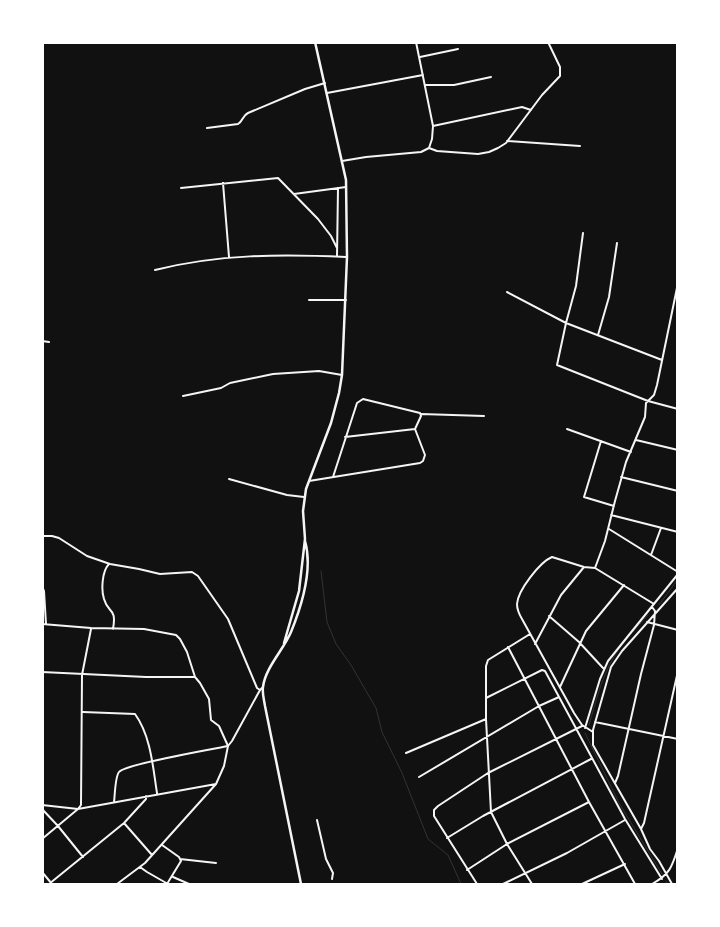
<svg xmlns="http://www.w3.org/2000/svg" width="720" height="927" font-family="'Archivo Narrow',sans-serif">
	<style>
		.lines { fill: none; stroke-linecap: round; stroke-linejoin: round }
		.stream { stroke: #333; stroke-width: 1 }
		.minor { stroke: #f5f5f5; stroke-width: 2 }
		.tertiary { stroke: #f5f5f5; stroke-width: 2.5 }
	</style>
	<rect width="100%" height="100%" fill="#111"/>
	<g class="lines">
		<path class="stream" d="M321 571 327 622 336 644 351 665 376 708 382 732 402 773 428 839 448 855 461 884
			M659 605 678 579
			M589 725C596 701 602 676 615 655 624 640 637 628 648 615
			M585 733 619 803 662 874
			M666 881 668 884"/>
		<path class="minor" d="M420 57 458 49
			M425 85H454L491 77
			M327 93 423 75
			M433 126 522 107 531 110
			M207 128 238 124C243 121 242 116 248 113L305 89 325 83
			M507 141 580 146
			M429 148 437 151 478 154 489 152 498 148 506 143 542 95 560 76V67L548 42
			M342 161 366 157 421 152 429 148 432 139 433 126 416 42
			M223 183 229 257
			M181 188 278 178 318 219 331 236 337 248
			M294 194 346 187
			M583 233 576 286 566 323 557 365 648 401 678 409
			M337 256 338 188
			M155 270C218 254 282 254 346 257
			M507 292 566 323 662 360
			M309 300H346
			M598 335 609 297 617 243
			M42 341 49 342
			M183 396 221 388 230 383 273 374 319 371 342 375
			M421 414 484 416
			M567 429 631 452
			M345 437 415 429
			M636 440 678 450
			M601 441 584 497 614 506
			M621 477 678 491
			M229 479 287 495 304 497
			M309 481 420 463 423 461 425 455 415 429 421 416 420 413 363 399 357 403 333 477
			M611 515 678 532
			M609 529 678 572
			M42 536H52L59 538 87 556 110 564 139 569 160 574 192 572 198 576 228 619 257 688 260 690 263 687
			M651 555 661 528
			M109 564C102 571 101 590 104 599 108 614 117 607 113 629
			M595 568 605 541 615 501 626 462 645 417 646 403 654 395 657 385 678 283
			M42 586 44 591 46 624
			M549 616 579 642 603 668
			M647 622 678 630
			M42 624 91 628 144 629 176 635 180 639 187 652 195 677 200 683 209 699 211 720 219 726 228 746C213 749 125 764 119 772 115 777 115 795 114 802
			M530 634 488 660 486 666V719L491 812 507 844 532 884
			M535 644 561 595 584 567
			M508 647 589 802 635 884
			M42 672 146 677H195
			M560 687 586 631 624 585
			M486 698 542 670 545 671 625 819 662 879
			M83 712 135 714C151 736 153 768 157 793
			M595 722 678 739
			M585 728 600 679 608 661 678 574
			M593 732 582 725 574 713 522 619C519 614 517 609 517 604 518 590 540 562 552 557L584 567 595 568 654 604
			M406 753 486 719
			M419 777 539 706 559 697
			M615 783 618 776 641 674 654 625 655 611 652 607
			M42 805 78 809 81 805 82 675 91 629
			M42 809 58 826 83 857
			M317 820 326 859 333 873 332 879
			M124 823 152 855
			M641 829 644 823 678 671
			M447 838 483 816 591 759
			M42 839 78 809 216 784 224 766 228 746 232 741 260 690
			M162 845 179 857 181 861 167 884
			M180 859 216 863
			M140 867 147 872 168 884
			M467 870 507 844 589 802
			M42 872 52 884
			M173 877 189 884
			M49 884 124 823 146 799V796
			M117 884 145 863 216 784
			M477 884 434 816V810L438 806 488 773 582 726
			M503 884 567 853 625 820
			M582 884 625 864
			M652 884C670 874 672 867 678 848
			M672 884 659 861 650 849 641 829 593 745V730L611 667 622 651 678 588"/>
		<path class="tertiary" d="M284 643 299 591 305 539 303 511 306 489 331 423 339 393 342 375 347 257 346 180 315 42
			M301 884 265 706C264 700 262 693 263 687 265 668 284 649 291 632 302 605 313 569 305 541"/>
	</g>
	<rect width="720" height="927" fill="none" stroke="#ffffff" stroke-width="88"/>
</svg>
